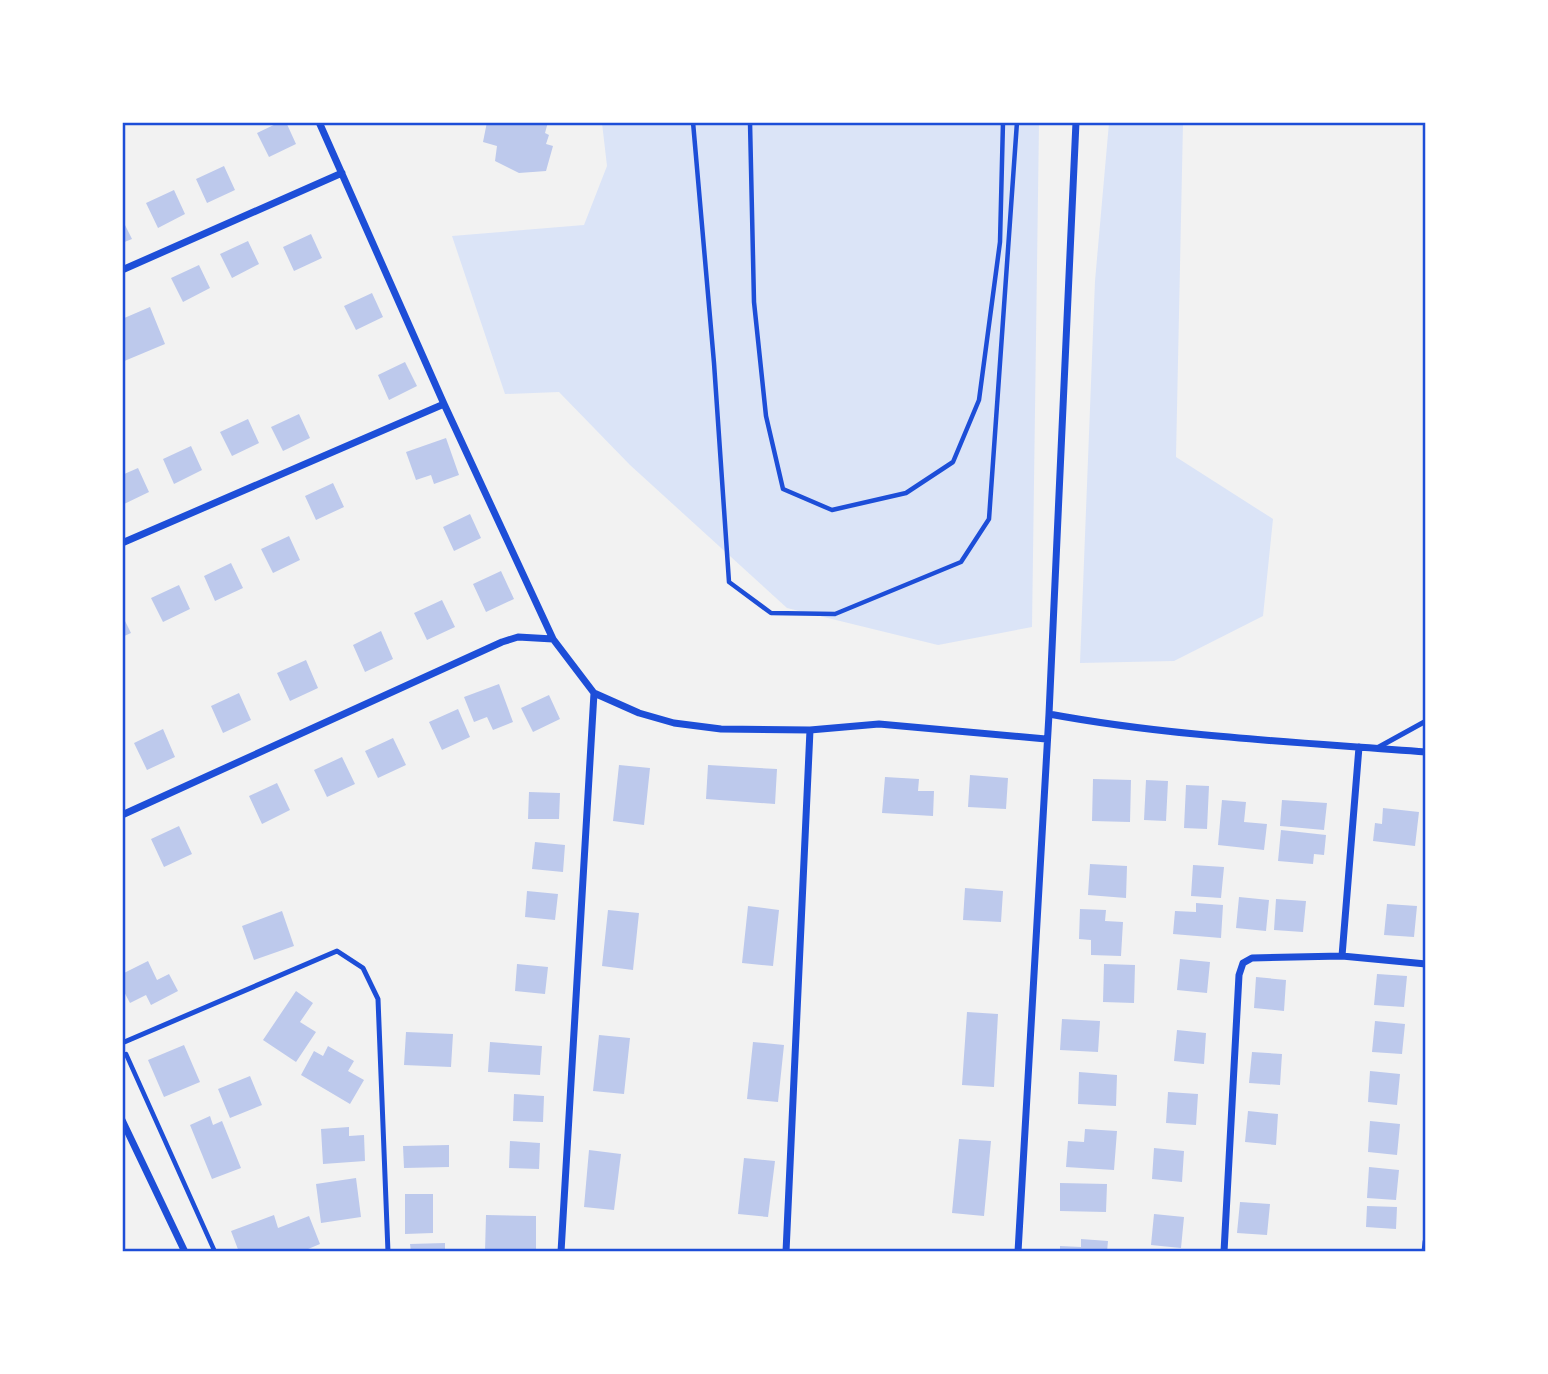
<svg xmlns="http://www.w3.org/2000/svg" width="1548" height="1374" font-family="'PT Sans',sans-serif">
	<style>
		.green { fill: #dbe4f7 }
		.building { fill: #bdc9ec }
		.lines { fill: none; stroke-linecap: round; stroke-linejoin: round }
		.path { stroke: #1d4ed8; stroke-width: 4.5 }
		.service { stroke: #1d4ed8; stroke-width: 5 }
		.minor { stroke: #1d4ed8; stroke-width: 7 }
		.neatline { fill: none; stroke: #1d4ed8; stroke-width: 2.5 }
	</style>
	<rect width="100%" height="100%" fill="#f2f2f2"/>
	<path class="green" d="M602 123H1039L1032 627 938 645 787 608 630 465 559 392 505 394 452 236 584 225 607 166Z
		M1109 123H1183L1176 457 1273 519 1263 616 1174 661 1080 663 1095 281Z"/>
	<path class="building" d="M280 122H286L296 144 269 157 257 133Z
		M487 122H548L545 133 549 135 546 144 553 146 546 171 519 173 495 161 497 146 483 142Z
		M224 166 235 190 207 203 196 179Z
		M174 190 185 214 158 228 146 203Z
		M122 219 132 239 122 243Z
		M311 234 322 258 294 271 283 247Z
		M248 241 259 264 232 278 220 254Z
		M199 265 210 288 183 302 171 278Z
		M372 293 383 317 356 330 344 306Z
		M150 307 165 344 122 362V319Z
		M405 362 417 386 389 400 378 375Z
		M299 414 310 438 283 451 271 427Z
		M248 419 259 443 232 456 220 432Z
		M446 438 459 475 434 484 431 475 416 480 406 452Z
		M191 446 202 470 174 484 163 459Z
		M138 468 149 492 122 505V475Z
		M333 483 344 507 316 520 305 496Z
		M470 514 481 538 454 551 443 527Z
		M289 536 300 560 273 573 261 549Z
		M231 563 243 588 215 601 204 576Z
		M501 571 514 599 486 612 473 584Z
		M179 585 190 609 163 622 151 598Z
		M442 600 455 627 427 640 414 613Z
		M122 615 131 633 122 637Z
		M381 631 393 659 365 672 353 645Z
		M306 660 318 688 290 701 277 673Z
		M499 684 513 722 493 730 487 717 474 722 464 697Z
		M239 693 251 720 223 733 211 706Z
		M549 695 560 719 533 732 521 708Z
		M458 709 470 737 442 750 429 722Z
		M163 729 175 757 147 770 134 743Z
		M393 738 406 765 378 778 365 751Z
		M342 757 355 784 327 797 314 770Z
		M619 765 650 768 644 825 613 821Z
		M708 765 777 769 775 804 706 799Z
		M970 775 1008 778 1006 809 968 807Z
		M885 777 919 779 918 791H934L933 816 882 813Z
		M1093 779 1131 780 1130 822 1092 821Z
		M1146 780 1168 781 1166 821 1144 820Z
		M277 783 290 810 262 824 249 796Z
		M1186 785 1209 786 1207 829 1184 828Z
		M529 792 560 793 559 819H528Z
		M1222 800 1246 802 1244 822 1267 824 1264 850 1218 845Z
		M1282 800 1327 803 1324 830 1280 826Z
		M1383 808 1419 812 1415 846 1373 841 1375 823 1382 824Z
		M179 826 192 854 164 867 151 839Z
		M1281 830 1326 835 1324 855 1314 854 1313 864 1278 861Z
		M535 842 565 845 563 872 532 869Z
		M1090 864 1127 866 1126 898 1088 895Z
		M1193 865 1224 867 1221 898 1191 896Z
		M965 888 1003 891 1001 922 963 920Z
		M527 891 558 894 555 920 525 917Z
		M1239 897 1269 900 1266 931 1236 928Z
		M1276 899 1306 901 1303 932 1274 930Z
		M1196 903 1223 905 1221 938 1173 934 1175 911 1196 912Z
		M1387 904 1417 906 1414 937 1384 935Z
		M748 906 779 910 773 966 742 963Z
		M1080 909 1106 910 1105 921 1123 922 1121 956 1091 955V940L1079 939Z
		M608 910 639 913 633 970 602 966Z
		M282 911 294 946 254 960 242 926Z
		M1180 959 1210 962 1207 993 1177 990Z
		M148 961 157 980 169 974 178 991 151 1005 146 995 130 1003 122 988V974Z
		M517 964 548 967 545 994 515 991Z
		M1104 964 1135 965 1134 1003 1103 1002Z
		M1377 974 1407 976 1404 1007 1374 1005Z
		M1256 977 1286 980 1284 1011 1254 1008Z
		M296 991 313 1003 300 1022 316 1032 296 1062 263 1040Z
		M967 1012 998 1014 994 1087 962 1085Z
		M1062 1019 1100 1021 1098 1052 1060 1050Z
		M1375 1021 1405 1024 1402 1054 1372 1052Z
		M1177 1030 1206 1033 1204 1064 1174 1061Z
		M406 1032 453 1034 451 1067 404 1065Z
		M599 1035 630 1038 624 1094 593 1091Z
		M490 1042 542 1046 540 1075 488 1072Z
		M753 1042 784 1045 778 1102 747 1099Z
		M184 1045 200 1082 164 1097 148 1060Z
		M328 1046 354 1061 348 1071 364 1080 350 1104 301 1075 314 1051 323 1056Z
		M1252 1052 1282 1054 1280 1085 1249 1083Z
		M1370 1071 1400 1074 1397 1105 1368 1102Z
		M1079 1072 1117 1075 1116 1106 1078 1104Z
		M250 1076 262 1105 230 1118 218 1089Z
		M1168 1092 1198 1094 1196 1125 1166 1123Z
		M514 1094 544 1096 543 1122 513 1121Z
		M1248 1111 1278 1114 1276 1145 1245 1142Z
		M210 1116 213 1125 222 1121 241 1168 212 1179 190 1125Z
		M1370 1121 1400 1124 1397 1155 1368 1152Z
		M349 1127V1136L364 1135 365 1161 323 1164 321 1129Z
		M1085 1129 1117 1131 1114 1170 1066 1167 1068 1141 1084 1142Z
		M959 1139 991 1141 984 1216 952 1213Z
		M510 1141 540 1143 539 1169 509 1168Z
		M449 1145V1167L404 1168 403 1146Z
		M1154 1148 1184 1151 1182 1182 1152 1179Z
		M589 1150 621 1154 614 1210 584 1207Z
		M744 1158 775 1161 768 1217 738 1214Z
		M1369 1167 1399 1170 1396 1200 1367 1198Z
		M356 1178 361 1217 321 1223 316 1184Z
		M1060 1183 1107 1184 1106 1212 1060 1211Z
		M405 1194H433V1233L405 1234Z
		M1240 1202 1270 1204 1267 1235 1237 1233Z
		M1367 1206 1397 1207 1396 1229 1366 1227Z
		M1154 1214 1184 1217 1181 1248 1151 1245Z
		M274 1215 278 1228 309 1216 320 1244 301 1252H239L231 1231Z
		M486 1215 536 1216V1252H485Z
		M1081 1239 1108 1241 1107 1252H1060V1246L1081 1247Z
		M445 1243V1252H411L410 1244Z"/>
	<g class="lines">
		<path class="path" d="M693 122 714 363 729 582 771 613 835 614 961 562 989 519 1017 122
			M750 122 754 302 766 416 783 489 832 510 906 493 953 462 979 400 1000 242 1003 122
			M126 1054 215 1252"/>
		<path class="service" d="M1377 748 1426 721
			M122 1043 337 951 363 968 378 999 388 1252"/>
		<path class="minor" d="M319 122 444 404 553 639
			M122 270 342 173
			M122 543 444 404
			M1049 714C1173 737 1300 742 1426 752
			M122 815 502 642 518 637 553 639 594 693 639 713 674 723 721 729 810 730 879 724 1046 739
			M1342 956 1359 747
			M122 1120 185 1252
			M561 1252 594 693
			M786 1252 810 730
			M1018 1252 1049 714 1076 122
			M1224 1252 1239 975 1243 963 1252 958 1342 956 1426 964
			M1425 1252 1426 1242"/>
	</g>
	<rect width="1548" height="1374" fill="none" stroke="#ffffff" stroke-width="248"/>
	<rect x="124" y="124" width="1300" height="1126" class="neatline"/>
</svg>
